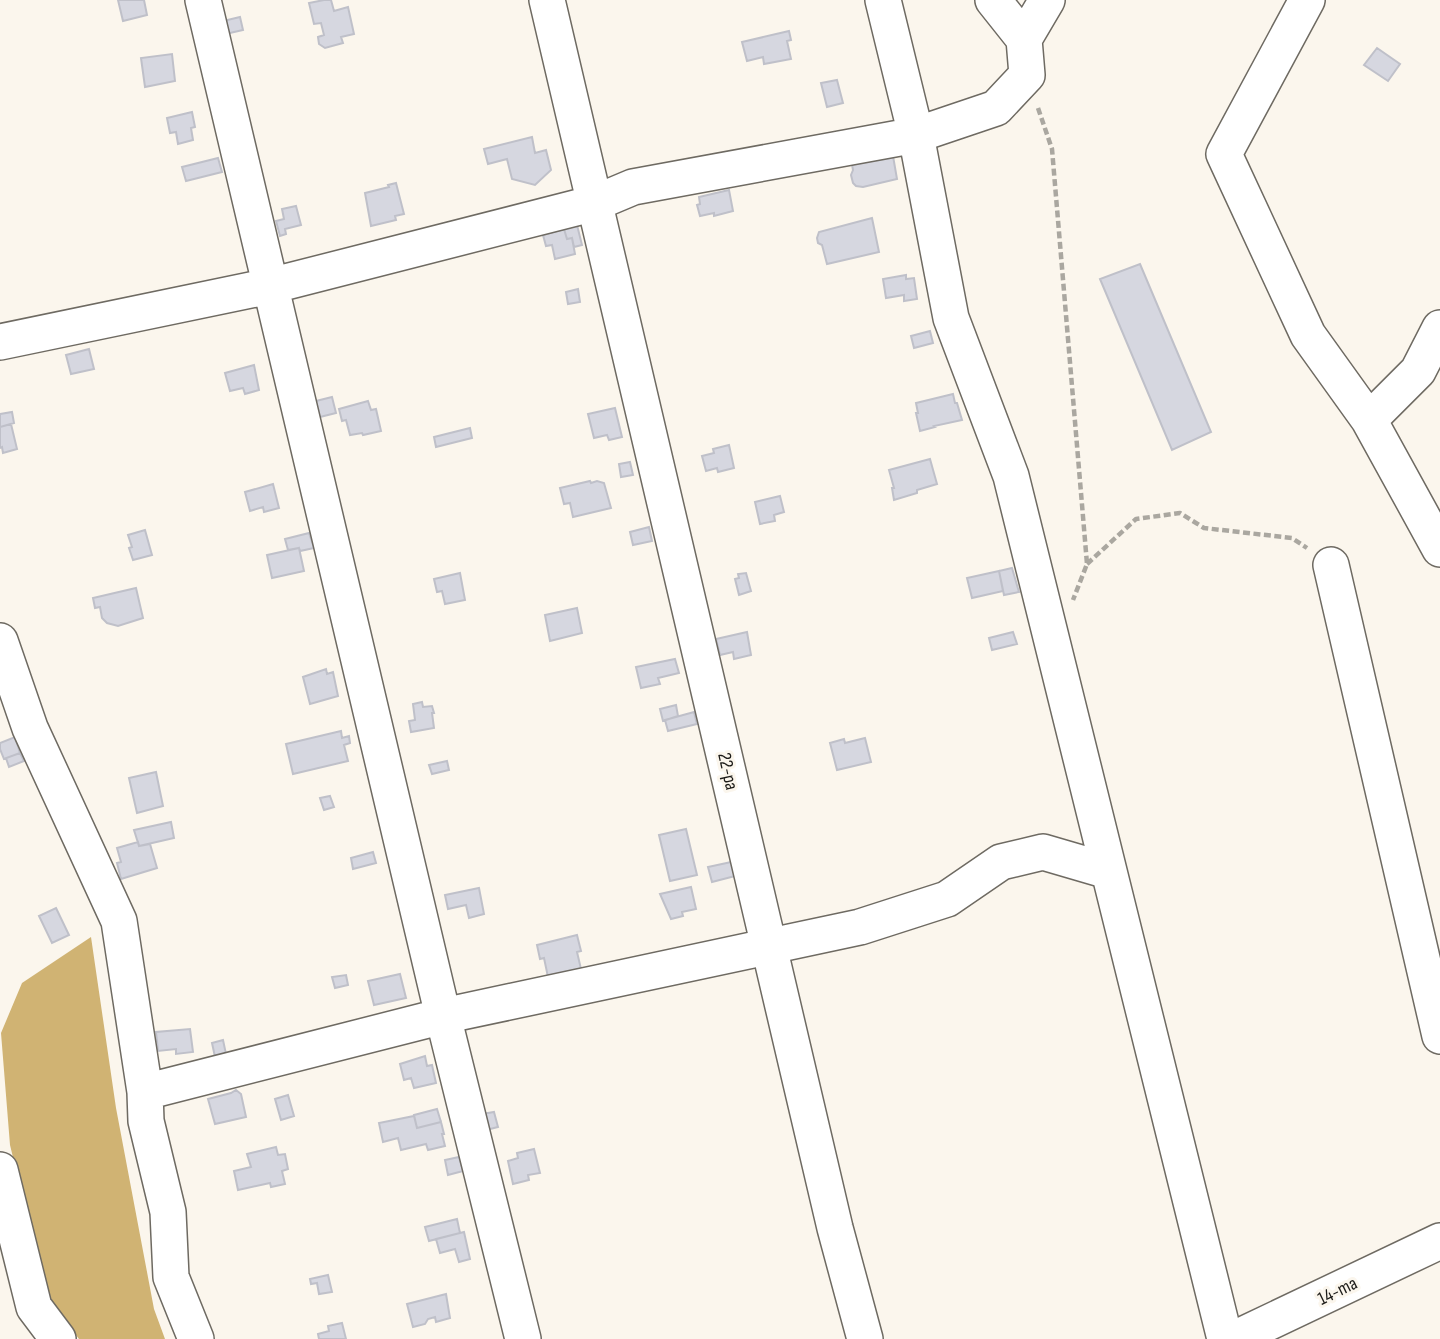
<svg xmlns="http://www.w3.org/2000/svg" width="1440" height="1339" font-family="'Sofia Sans Condensed',sans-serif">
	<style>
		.forest { fill: #d0b373 }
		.building { fill: #d6d7e0; stroke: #bfc0c9; stroke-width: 2 }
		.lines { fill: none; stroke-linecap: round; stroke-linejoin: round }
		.minor-casing { stroke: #6e6a62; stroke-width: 38 }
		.path { stroke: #aaa7a0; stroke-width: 4.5; stroke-dasharray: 7 3.5; stroke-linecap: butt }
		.minor { stroke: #fff; stroke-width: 35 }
		.labels { text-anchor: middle; stroke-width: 6; stroke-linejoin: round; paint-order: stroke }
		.street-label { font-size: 19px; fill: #1c1b18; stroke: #fbf6ed }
	</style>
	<rect width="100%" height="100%" fill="#fbf6ed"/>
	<path class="forest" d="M91 937 116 1108 154 1309 165 1339H79L47 1297 10 1145 1 1033 22 983Z"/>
	<path class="building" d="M118 0H144L147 15 123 21Z
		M324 0H331L334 11 348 7 354 34 341 37 343 43 325 48 319 44 318 37 324 35 321 23 314 24 309 3Z
		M240 17 243 30 221 35 219 22Z
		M789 31 791 40 787 41 791 59 764 64 763 57 747 61 742 42Z
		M1377 48 1400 64 1388 81 1364 65Z
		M172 54 175 81 145 87 141 58Z
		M837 80 843 103 827 107 821 83Z
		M192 112 195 127 191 128 193 140 178 144 176 132 170 133 167 118Z
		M532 137 535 153 546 150 551 170 535 185 512 179 507 159 488 164 484 149Z
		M893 156 897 179 863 187 856 186 853 183 851 175 853 170 851 159Z
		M218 158 222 172 186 181 182 167Z
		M396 183 404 214 395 216 396 220 371 226 365 193 389 187 388 185Z
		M729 190 733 211 714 216V213L700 216 697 205 700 204 699 197Z
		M296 206 301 225 285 229 286 234 280 236 276 221 284 219 282 209Z
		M575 217 582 245 574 247 572 238 567 239 564 229 543 235 545 221Z
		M872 218 879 252 827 264 822 245 818 243 817 238 819 232Z
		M564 229 567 239 572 238 575 254 555 259 552 245 546 246 543 235Z
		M1140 264 1211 432 1172 450 1100 279Z
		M906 275V279L914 278 917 299 904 301V295L886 298 883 279Z
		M578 289 580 302 568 304 566 292Z
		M930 331 933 343 914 348 911 336Z
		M89 349 94 369 71 374 66 355Z
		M254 365 259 390 245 394 243 388 230 391 225 373Z
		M953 394 955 403H957L962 420 934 426 935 427 920 431 916 413H918L916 403Z
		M332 397 336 413 308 420 304 404Z
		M368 401 371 410 376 409 381 431 363 435 362 433 350 435 346 420 342 421 339 409Z
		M615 408 622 437 609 440 607 435 594 438 588 414Z
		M12 412 14 423 0 427V414Z
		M11 424 17 449 3 453 2 447 0 448V427Z
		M470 428 472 438 436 447 434 437Z
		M729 445 734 468 718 472 717 468 706 471 702 456 714 453 713 449Z
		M930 459 937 484 917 490V493L894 500 892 488H894L889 470Z
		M630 462 633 475 621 477 619 464Z
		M590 481 591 483 597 481 604 483 611 508 573 517 570 503 564 504 560 488Z
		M273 484 279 508 264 512 263 507 250 511 245 492Z
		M780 496 784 512 774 515 775 521 760 524 755 502Z
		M649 527 652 541 633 545 630 532Z
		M145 530 152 555 133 560 129 548 132 547 128 535Z
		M309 533 314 548 300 551 299 548 288 550 285 539Z
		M299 548 304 571 272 578 267 555Z
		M1012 568 1019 592 1004 595 999 571Z
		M999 571 1003 591 972 598 967 578Z
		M460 573 465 600 445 604 442 591 437 592 434 579Z
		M746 573 751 591 739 595 735 579 739 578 738 574Z
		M136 588 143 618 118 626 107 623 102 618 100 607 95 608 93 598Z
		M577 608 582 633 550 641 545 615Z
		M747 632 751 655 734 659 733 652 720 655 716 639Z
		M1013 632 1017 644 992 650 989 638Z
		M675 659 679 673 658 678 660 684 641 688 636 667Z
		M326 669 327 674 333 672 338 696 310 704 303 677Z
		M422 702 423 707 432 706 434 713H432L434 728 411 732 409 721 415 720 413 704Z
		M676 705 678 716 663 721 660 709Z
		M694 712 697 724 668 731 665 720Z
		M341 731 342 738 349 736 350 743 344 745 348 761 293 774 286 744Z
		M15 737 20 753 4 759 0 749V743Z
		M865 738 871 762 837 770 830 743 844 739 845 743Z
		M20 753 24 761 9 767 6 758Z
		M447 761 449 770 432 774 429 765Z
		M156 772 163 806 137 813 129 778Z
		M330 796 334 807 324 810 320 798Z
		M171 822 174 838 139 846 134 830Z
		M686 829 697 875 670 881 659 835Z
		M138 842 139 846 150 844 157 868 121 879 117 863 121 862 117 848Z
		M373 852 376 863 353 869 351 858Z
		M736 861 739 875 712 882 708 867Z
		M691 887 696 909 682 912 683 916 671 919 660 894Z
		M479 888 484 914 469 918 466 905 448 909 445 895Z
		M56 908 69 935 52 943 39 916Z
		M577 935 581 951 577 952 581 969 548 977 544 958 540 959 537 945Z
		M400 974 406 998 374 1005 368 981Z
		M346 975 348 985 335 988 332 977Z
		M190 1029 193 1052 176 1054V1049L158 1051 156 1032Z
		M223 1040 226 1054 215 1057 212 1043Z
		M425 1056 427 1066 432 1065 436 1083 414 1088 411 1078 404 1080 400 1064Z
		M236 1090 241 1094 246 1117 215 1124 208 1099 231 1093Z
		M288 1095 294 1116 281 1120 275 1099Z
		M437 1109 441 1122 417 1128 414 1115Z
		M494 1112 498 1127 486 1130 482 1114Z
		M414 1116 417 1128 441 1122 444 1134H442L445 1146 428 1150 426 1144 401 1150 398 1138 383 1142 379 1123Z
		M276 1147 278 1155 285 1154 288 1169 282 1171 285 1184 271 1187 270 1183 238 1190 234 1171 251 1167 247 1154Z
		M534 1149 540 1173 528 1175 529 1180 513 1184 508 1161 518 1158 517 1153Z
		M459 1157 463 1171 448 1175 445 1160Z
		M457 1219 460 1233 429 1241 425 1227Z
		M464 1232 470 1259 459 1262 455 1249 440 1253 436 1239Z
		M328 1275 332 1292 319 1294 317 1283 311 1284 310 1279Z
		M446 1294 450 1318 436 1322 435 1317 428 1319 425 1324 413 1327 407 1304Z
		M342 1323 346 1339H319L318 1334 329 1331 328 1326Z"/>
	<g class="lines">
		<defs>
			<path id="minor" d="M203 0 443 1016 523 1339
				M547 0 835 1228 865 1339
				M883 0 916 135 951 318 1011 476 1225 1339
				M993 0 1024 39
				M1307 0 1224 154 1308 335 1369 420 1440 549
				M0 342 270 286 595 203 633 187 916 135 996 108 1027 75 1024 39 1047 0
				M1369 420 1418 371 1440 328
				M1331 565 1440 1036
				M0 641 30 728 119 921 145 1092 146 1121 168 1212 171 1277 196 1339
				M145 1092 443 1016 860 927 947 899 1001 862 1043 852 1108 871
				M0 1170 34 1307 58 1339
				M1234 1339 1440 1241"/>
		</defs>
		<use href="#minor" class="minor-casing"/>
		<path class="path" d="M1038 108 1052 149 1087 564 1073 600
			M1087 564 1136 519 1180 513 1204 528 1292 538 1307 548"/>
		<use href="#minor" class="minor"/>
	</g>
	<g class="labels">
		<g class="street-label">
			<text transform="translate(729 771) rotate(77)" y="7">22-ра</text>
			<text transform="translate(1337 1290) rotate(-26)" y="7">14-та</text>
		</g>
	</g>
</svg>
